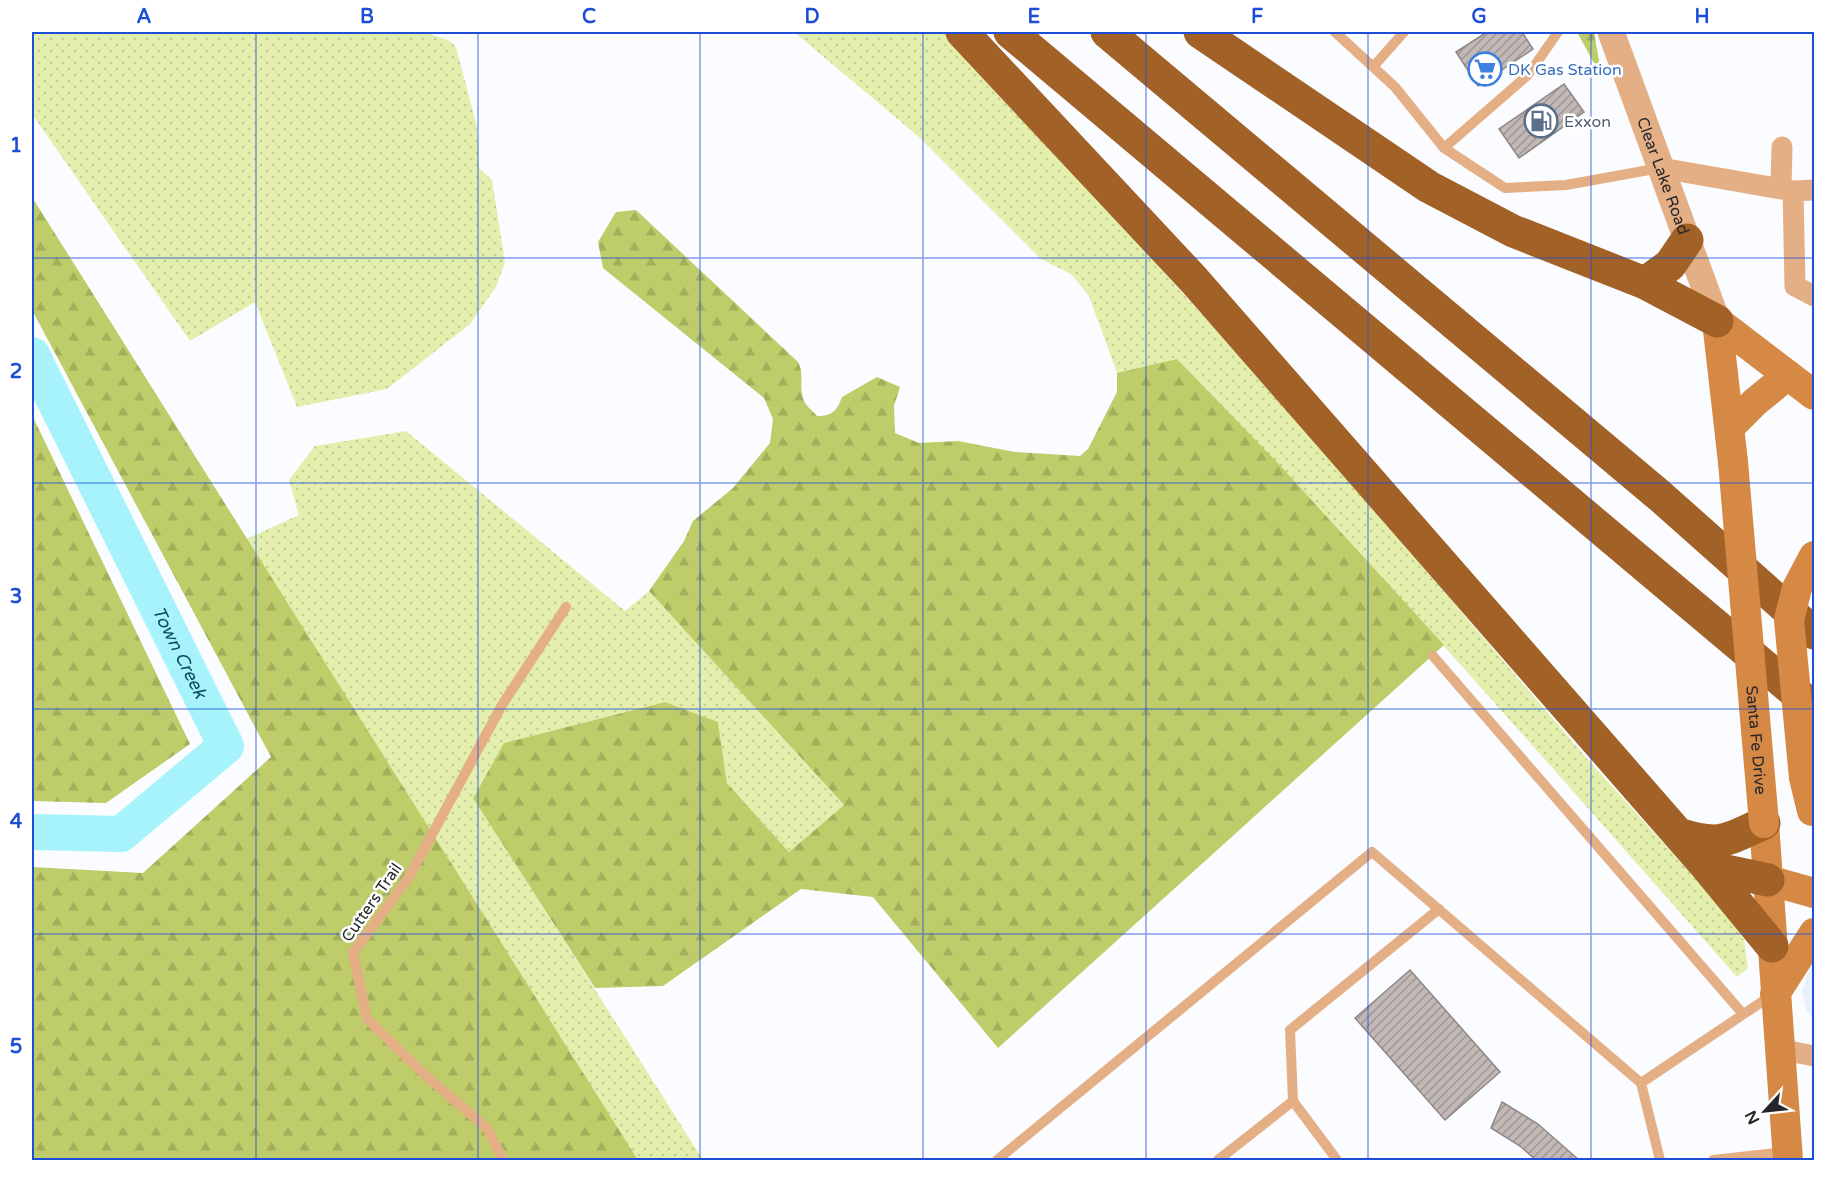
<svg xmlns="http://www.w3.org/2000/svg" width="1846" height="1192" font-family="'Varela Round',sans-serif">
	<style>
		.built { fill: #e8effd }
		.grass { fill: url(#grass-dots) }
		.forest { fill: url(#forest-firs) }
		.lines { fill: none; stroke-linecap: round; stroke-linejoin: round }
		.river { stroke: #a7f3fb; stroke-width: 36 }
		.building { fill: url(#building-hatch); stroke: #8f8785; stroke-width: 1.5 }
		.service { stroke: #e5af86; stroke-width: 10 }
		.minor { stroke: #e5af86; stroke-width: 21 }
		.tertiary { stroke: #e5af86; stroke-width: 27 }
		.secondary { stroke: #d68845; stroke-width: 30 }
		.motorway { stroke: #a26127; stroke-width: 33 }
		.secondary-bridge { stroke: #d68845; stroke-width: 30 }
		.grid { fill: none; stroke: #1d4ed8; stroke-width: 1.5; stroke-opacity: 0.55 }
		.labels { text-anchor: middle; stroke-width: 5; stroke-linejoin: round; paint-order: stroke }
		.shop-label { font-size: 16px; fill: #366cbe; stroke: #fff; text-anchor: start }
		.service-label { font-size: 16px; fill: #4e5e75; stroke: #fff; text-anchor: start }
		.street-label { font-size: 16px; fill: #252629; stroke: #fff }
		.water-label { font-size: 18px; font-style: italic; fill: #0c4e55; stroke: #fff }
		.neatline { fill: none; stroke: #1d4ed8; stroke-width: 2 }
		.grid-label { font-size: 20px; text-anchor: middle; font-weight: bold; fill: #1d4ed8 }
	</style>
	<defs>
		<pattern id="grass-dots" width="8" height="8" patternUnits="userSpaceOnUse" patternTransform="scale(1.5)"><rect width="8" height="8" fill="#e4efad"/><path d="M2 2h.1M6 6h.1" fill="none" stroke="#c3cd95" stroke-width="1.8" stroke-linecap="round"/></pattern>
		<pattern id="forest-firs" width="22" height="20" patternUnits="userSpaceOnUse" patternTransform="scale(1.5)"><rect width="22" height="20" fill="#becc69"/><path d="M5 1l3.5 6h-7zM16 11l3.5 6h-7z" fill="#a3af5b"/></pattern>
		<pattern id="building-hatch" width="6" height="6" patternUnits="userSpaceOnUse" patternTransform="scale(1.5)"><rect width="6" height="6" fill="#c2b9b7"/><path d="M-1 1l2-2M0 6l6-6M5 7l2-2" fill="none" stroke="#9d9695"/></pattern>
	</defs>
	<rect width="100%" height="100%" fill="#fafcff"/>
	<path class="built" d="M1814 956V1019L1807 1011 1802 991Z"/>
	<path class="grass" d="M32 32H425L450 41 456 47 477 127 479 168 492 180 505 262 496 287 470 324 387 389 297 407 255 302 190 341 32 114Z
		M794 32H947L1298 421 1589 761 1724 910 1744 940 1748 968 1737 977C1553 769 1371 559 1177 359L1117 373 1089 296 1071 274 1041 259 919 137Z
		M406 431 625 611 649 591 844 805 789 852 727 783 718 722 665 702 504 743 473 797 703 1160H638L246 539 299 515 289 480 315 446Z"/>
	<path class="forest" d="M1577 32H1594L1602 78Z
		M32 197 638 1160H32V867L143 873 271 757 32 310Z
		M636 210 798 362C805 374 798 387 804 401 806 406 813 411 817 416 832 416 837 411 842 397L877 377 900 387 894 406 895 433 919 443 958 441 1015 452 1080 456 1088 449 1117 392V373L1177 359 1274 459 1444 645 998 1048 873 897 801 889 663 986 595 988 473 798 504 743 665 702 718 722 727 783 789 852 844 805 649 591 684 541 693 521 733 488 770 443 773 419 764 398 603 268 598 242 616 212Z
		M32 415 190 744 106 803 32 801Z"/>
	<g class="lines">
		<path class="river" id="s1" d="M32 355 226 746 121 834 32 832"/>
	</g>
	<path class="building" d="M1487 32H1522L1533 49 1478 86 1456 52Z
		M1564 84 1584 112 1519 158 1499 129Z
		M1410 970 1500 1072 1445 1120 1355 1018Z
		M1502 1102 1538 1124 1580 1161H1537L1520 1146 1491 1128Z"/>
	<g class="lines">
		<path class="service" d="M1335 32 1395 87 1444 148 1528 75 1558 32
			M1373 67 1404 32
			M1444 148 1505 188 1566 185 1660 168
			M1433 656 1743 1014
			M1641 1083 1660 1160
			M1293 1101 1290 1030 1439 909
			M503 1160 487 1128 426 1076 367 1019 353 953 409 877 502 705 566 607
			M997 1160 1372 852 1641 1083 1772 995
			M1218 1160 1293 1101 1337 1160
			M1713 1160 1784 1152"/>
		<path class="minor" d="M1661 168 1793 191 1814 190
			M1781 188 1782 147
			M1793 191 1795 286 1814 296
			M1779 1049 1814 1056"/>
		<path class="tertiary" id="s2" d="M1611 32 1717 321"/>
		<path class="secondary" d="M1717 321 1733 462
			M1717 321 1814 395
			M1730 427 1755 402 1788 375
			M1764 823 1788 1160
			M1768 880 1814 893
			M1775 994 1814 933"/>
		<path class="motorway" d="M962 32 1194 280 1707 867 1772 946
			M1010 32 1814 708
			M1107 32 1660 496 1814 633
			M1200 32 1429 187 1513 231 1645 283 1717 321
			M1645 283 1670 265 1687 240
			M1678 834C1721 847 1725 841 1764 823
			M1707 867 1768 880"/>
		<g class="secondary-bridge">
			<path id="s3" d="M1733 462 1764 823"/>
			<path d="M1812 811 1804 778 1789 620 1797 588 1814 556"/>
		</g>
	</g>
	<path class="grid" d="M256 32V1160M478 32V1160M700 32V1160M923 32V1160M1146 32V1160M1368 32V1160M1591 32V1160M32 258H1814M32 483H1814M32 709H1814M32 934H1814"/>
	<defs>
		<symbol id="supermarket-ring" viewBox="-11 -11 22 22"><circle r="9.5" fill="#fff" stroke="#3f7fe0" stroke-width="1.5"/><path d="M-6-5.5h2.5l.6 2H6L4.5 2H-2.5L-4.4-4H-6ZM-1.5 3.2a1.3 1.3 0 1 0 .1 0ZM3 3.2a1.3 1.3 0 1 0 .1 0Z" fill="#3f7fe0"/></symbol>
		<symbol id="fuel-ring" viewBox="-11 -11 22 22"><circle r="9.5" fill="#fff" stroke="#5c6f8a" stroke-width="1.5"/><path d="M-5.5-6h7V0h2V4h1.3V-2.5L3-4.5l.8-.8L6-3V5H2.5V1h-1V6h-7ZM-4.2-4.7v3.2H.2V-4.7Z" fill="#5c6f8a"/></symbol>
	</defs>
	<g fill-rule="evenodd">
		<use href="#supermarket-ring" x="1466" y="50" width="38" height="38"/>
		<use href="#fuel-ring" x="1522" y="102" width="38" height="38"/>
	</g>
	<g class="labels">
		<g class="shop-label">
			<text x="1508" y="75">DK Gas Station</text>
		</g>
		<g class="service-label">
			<text x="1564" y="127">Exxon</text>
		</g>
		<g class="street-label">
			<text dy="6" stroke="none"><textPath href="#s2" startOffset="153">Clear Lake Road</textPath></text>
			<text dy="6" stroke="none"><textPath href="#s3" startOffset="279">Santa Fe Drive</textPath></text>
			<text transform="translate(371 902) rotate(-55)" y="6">Cutters Trail</text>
		</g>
		<g class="water-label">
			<text dy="6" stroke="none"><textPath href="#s1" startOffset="332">Town Creek</textPath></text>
		</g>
	</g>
	<rect width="1846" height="1192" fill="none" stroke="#ffffff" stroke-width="66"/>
	<g transform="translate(1765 1111) rotate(243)" stroke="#ffffff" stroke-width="4.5" paint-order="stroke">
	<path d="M0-4.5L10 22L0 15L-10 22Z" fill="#252629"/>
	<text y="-9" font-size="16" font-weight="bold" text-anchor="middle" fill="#252629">N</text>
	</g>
	<rect x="33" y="33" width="1780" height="1126" class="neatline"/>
	<g class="grid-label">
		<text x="144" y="23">A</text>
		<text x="367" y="23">B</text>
		<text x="589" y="23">C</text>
		<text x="812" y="23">D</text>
		<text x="1034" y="23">E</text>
		<text x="1257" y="23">F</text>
		<text x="1479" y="23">G</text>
		<text x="1702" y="23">H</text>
		<text x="16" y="152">1</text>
		<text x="16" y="378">2</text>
		<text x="16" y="603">3</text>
		<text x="16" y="828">4</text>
		<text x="16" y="1053">5</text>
	</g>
</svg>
